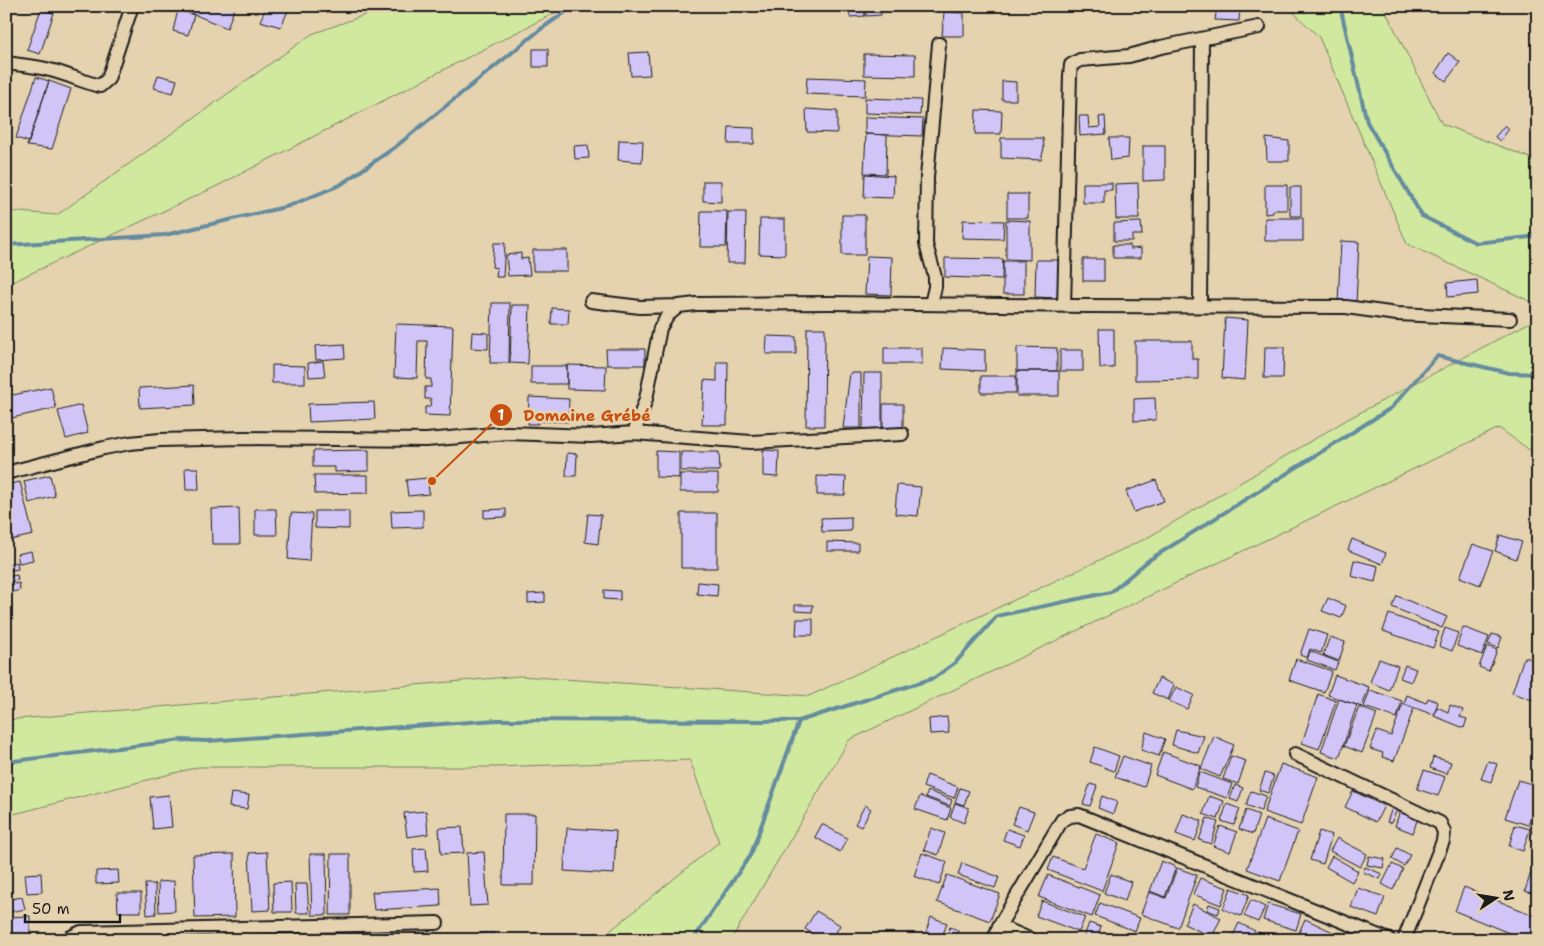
<svg xmlns="http://www.w3.org/2000/svg" width="1544" height="946" font-family="'Shantell Sans',sans-serif">
	<style>
		.green { fill: #d0e99f; stroke: #76825e }
		.lines { fill: none; stroke-linecap: round; stroke-linejoin: round }
		.stream { stroke: #658b9f; stroke-width: 4 }
		.building { fill: #d1c5f7; stroke: #1c1c1c }
		.minor-casing { stroke: #1c1c1c; stroke-width: 16 }
		.minor { stroke: #e5d3b0; stroke-width: 12 }
		.leader { fill: none; stroke: #c9500e; stroke-width: 2 }
		.callout-dot { fill: #c9500e; stroke: #e5d3b0; stroke-width: 2 }
		.mark-label { font-size: 15px; text-anchor: middle; font-weight: bold; fill: #fff }
		.callout-label { font-size: 16px; text-anchor: middle; font-weight: bold; fill: #c9500e; stroke: #e5d3b0; stroke-width: 5; stroke-linejoin: round; paint-order: stroke }
	</style>
	<rect width="100%" height="100%" fill="#e5d3b0"/>
	<filter id="ink" filterUnits="userSpaceOnUse"><feTurbulence type="fractalNoise" baseFrequency=".02" numOctaves="2"/><feDisplacementMap in="SourceGraphic" scale="10" xChannelSelector="R" yChannelSelector="G"/><feConvolveMatrix kernelMatrix="1 2 1 2 8 2 1 2 1" color-interpolation-filters="sRGB"/></filter>
	<g filter="url(#ink)">
		<path class="green" d="M390 6H568L217 186 6 285V211L57 215 312 34Z
			M1287 6H1383L1442 124 1538 161V305L1407 244 1319 37Z
			M1538 318V456L1499 428 849 740 731 940H599L719 842 690 760 495 767H198L6 816V720L520 676 809 696 1147 538 1348 419Z"/>
		<g class="lines">
			<path class="stream" d="M1340 6 1367 122 1422 216 1476 243 1538 236
				M6 245 165 235 289 206 340 185 394 148 541 29 574 6
				M6 762 182 740 208 741 497 720 799 721 934 678 956 662 997 616 1111 592 1149 560 1391 408 1437 356 1509 373 1538 374
				M693 940 751 854 799 721"/>
		</g>
		<path class="building" d="M41 6H56L54 13 41 9Z
			M182 6H233L235 7 227 28 181 9Z
			M267 6H290L281 27 260 21Z
			M849 6H864L865 16 850 17Z
			M866 6H880L881 15 866 16Z
			M1217 6H1240L1239 21 1215 20Z
			M41 9 54 13 40 54 27 50Z
			M178 10 194 15 188 35 173 31Z
			M944 12 964 13V36H942Z
			M533 49H548V67H533Z
			M648 52 650 75 631 76 629 53Z
			M1448 53 1460 62 1446 81 1435 73Z
			M864 54 915 55V76L864 75Z
			M158 75 177 80 173 93 154 88Z
			M36 77 49 81 29 142 16 138Z
			M807 77 866 79 865 96 806 94Z
			M49 81 71 89 52 149 27 146Z
			M1002 81 1016 82V100H1002Z
			M865 98 921 100 920 115 865 113Z
			M806 109 837 111V133L807 132Z
			M976 110 1002 111 1001 134H975Z
			M1079 116H1088L1089 128 1100 127 1099 117 1105 116 1106 134 1080 136Z
			M865 117 923 119 922 136 865 134Z
			M1505 125 1509 129 1500 141 1495 137Z
			M729 127 754 128V144H728Z
			M866 134 887 135 886 174 864 173Z
			M1001 138H1043L1044 148 1041 160 1001 158Z
			M1109 138H1129L1128 158 1111 160Z
			M1266 138 1289 141V161H1267Z
			M619 140 643 141 642 162 618 160Z
			M588 145 589 158 575 159 574 146Z
			M1143 146H1165V180L1143 181Z
			M865 174 894 176 893 198 864 197Z
			M703 181H721V202L703 201Z
			M1083 183H1112V190H1104V203H1083Z
			M1138 183 1139 219H1116L1115 184Z
			M1265 185H1287V210H1273V213L1265 214Z
			M1290 187H1301V216H1290Z
			M1007 194H1028V218H1007Z
			M701 211H727L726 247H700Z
			M728 212H746L745 263H727Z
			M842 215H865V255H842Z
			M1265 218H1303V241H1265Z
			M760 219H785V255L759 254Z
			M963 220 1004 221 1003 239 962 238Z
			M1006 220 1030 221V260L1006 259Z
			M1141 222 1142 235H1132V241H1114V223Z
			M1341 241 1359 242 1356 303 1338 302Z
			M494 243H505L503 277H496L497 268 492 267Z
			M1113 245H1130V249L1141 248V258H1113Z
			M533 250H567V271H533Z
			M521 253V259L528 258 530 275 508 276 506 255Z
			M867 256 892 257 891 295 865 294Z
			M945 258 1003 259 1002 279 945 277Z
			M1083 259H1104V281H1083Z
			M1036 260H1060L1059 298 1035 297Z
			M1003 261H1024V294H1003Z
			M1477 280 1478 294 1448 297 1447 283Z
			M492 303H510L509 363H490Z
			M512 305H530L528 364 510 363Z
			M552 308 569 309 568 324H551Z
			M1225 318 1248 320 1245 380 1222 378Z
			M396 324 453 326 450 416 425 415V407H430L431 399H425V387H431V379H426L427 341H418L417 378 394 377Z
			M807 328H825L824 426H806Z
			M1099 329H1114V368H1100Z
			M472 332 488 333V349L471 348Z
			M767 336 796 337V354H766Z
			M1135 341H1192V359H1198V379L1135 380Z
			M344 344 345 358 316 360 315 346Z
			M1017 347 1057 348V371H1017Z
			M1265 347H1284L1283 378H1264Z
			M884 348H922V364H884Z
			M943 348 985 350V371L942 369Z
			M606 349H645V365H607Z
			M1060 350H1083V371H1060Z
			M323 361 325 376 309 377 308 363Z
			M717 362H728L727 425H702L704 380 717 381Z
			M272 365 305 366V383H272Z
			M567 365 606 366 605 390 567 389Z
			M531 366H567V384H531Z
			M1017 371H1059V396H1017Z
			M850 373H861V428H843Z
			M864 373H882V429H863Z
			M981 376H1016V393H981Z
			M194 385 195 405 140 408 139 388Z
			M51 387 56 408 12 418 8 396Z
			M529 397 569 399 568 422 538 421V424H528Z
			M1155 398 1156 420 1134 421V399Z
			M374 402 375 419 309 422 308 404Z
			M883 404H903V429H883Z
			M81 405 88 433 66 439 58 411Z
			M369 450V471L335 472V467H313V451Z
			M763 450 779 451 778 477 763 476Z
			M656 451 679 452V478L656 477Z
			M681 452H719L720 471H681Z
			M567 453 577 454 576 476H566Z
			M185 468H198L199 490H186Z
			M680 474H718V492H680Z
			M50 475 55 496 29 503 24 481Z
			M314 475H368V493L315 494Z
			M817 476 846 477 845 495H817Z
			M428 478 429 494 408 496 406 480Z
			M1156 480 1164 501 1134 512 1126 491Z
			M20 482 33 535 10 540 6 523V485Z
			M897 485 921 487 918 516 895 514Z
			M239 508 240 544H212L211 509Z
			M255 509H276L277 535H255Z
			M506 509V517L484 518V510Z
			M423 510V527L392 528 391 511Z
			M315 511H349V529L315 528Z
			M291 513 312 514 309 561 288 559Z
			M681 513H717V568H681Z
			M588 514 601 515 598 544 585 542Z
			M851 517V531L822 532 821 518Z
			M1500 535 1522 542 1516 559 1495 551Z
			M1352 539 1386 553 1382 564 1348 550Z
			M827 542 858 543V551H827Z
			M1473 544 1493 551 1480 585 1460 577Z
			M31 551 33 560 19 563 17 554Z
			M1354 560 1378 566 1375 582 1351 576Z
			M17 562 18 569 6 571V565Z
			M17 575 18 580 6 583V577Z
			M698 582 718 584 717 596 697 594Z
			M19 583 20 590 6 594V586Z
			M604 590 620 591V600L604 599Z
			M545 593V602L528 603V594Z
			M1397 596 1447 617 1442 628 1392 607Z
			M1328 598 1346 606 1341 618 1322 611Z
			M795 605H813L812 612 795 611Z
			M1389 614 1439 632 1433 648 1383 631Z
			M797 619H813V635H796Z
			M1463 627 1489 637 1482 655 1457 646Z
			M1445 628 1458 633 1452 651 1439 646Z
			M1309 629 1327 635 1321 653 1310 649 1307 658 1300 655Z
			M1492 634 1502 637 1498 648 1488 644Z
			M1330 637 1345 642 1339 661 1323 655Z
			M1487 646 1497 650 1489 671 1479 667Z
			M1310 651 1338 662 1335 670 1307 660Z
			M1524 657 1538 661V702L1512 693Z
			M1296 659 1332 671 1324 692 1289 680Z
			M1379 659 1398 666 1389 690 1370 682Z
			M1405 665 1416 669 1411 682 1400 678Z
			M1335 675 1369 687 1362 707 1328 695Z
			M1159 678 1174 685 1168 700 1152 693Z
			M1176 687 1194 695 1187 709 1169 701Z
			M1370 690 1402 701 1397 718 1364 707Z
			M1318 694 1336 701 1319 749 1302 743Z
			M1407 695 1426 703 1428 698 1438 702 1434 715 1404 704Z
			M1339 699 1357 705 1339 758 1321 752Z
			M1403 704 1414 708 1394 761 1382 757 1383 753 1370 749 1377 731 1391 736Z
			M1450 705 1463 710 1460 717 1467 719 1464 728 1434 716 1437 707 1448 712Z
			M1359 707 1377 714 1362 753 1344 746Z
			M947 717 949 733 930 734 929 719Z
			M1176 730 1204 736 1198 753 1172 745Z
			M1146 732 1165 739 1159 756 1141 750Z
			M1214 736 1234 745 1220 777 1201 769Z
			M1095 747 1119 756 1114 771 1090 762Z
			M1163 752 1201 766 1192 789 1155 775Z
			M1123 756 1151 766 1144 787 1115 777Z
			M1231 756 1246 761 1238 784 1223 779Z
			M1433 757 1451 762 1447 774 1430 768Z
			M1488 761 1497 764 1491 782 1481 779Z
			M1281 764 1318 777 1301 825 1264 812Z
			M1424 770 1445 777 1438 796 1417 789Z
			M1200 772 1232 784 1227 798 1195 787Z
			M1265 773 1274 776 1268 793 1259 790Z
			M927 775 958 787 954 798 923 787Z
			M1518 780 1538 786V798L1528 825 1505 818Z
			M1090 784 1097 786 1090 806 1083 804Z
			M1235 785 1243 788 1238 802 1230 799Z
			M960 788 969 791 964 805 955 802Z
			M928 791 952 800 950 806 926 797Z
			M1251 791 1266 796 1261 811 1246 805Z
			M1353 791 1384 806 1376 822 1345 807Z
			M231 793 249 795 247 809 229 807Z
			M169 795 172 827 153 829 150 797Z
			M920 796 951 808 947 820 915 809Z
			M1102 796 1117 802 1113 814 1098 808Z
			M1209 796 1224 801 1218 819 1203 814Z
			M955 803 969 808 964 823 950 817Z
			M1227 804 1240 809 1234 825 1221 821Z
			M865 805 871 809 861 827 855 824Z
			M1019 807 1034 812 1027 830 1012 824Z
			M1392 808 1397 810 1391 823 1387 822Z
			M1401 808 1419 814 1413 833 1395 826Z
			M1246 810 1259 815 1253 834 1239 829Z
			M426 811 428 834 407 837 404 813Z
			M504 814H535L534 885H503Z
			M1183 814 1202 821 1195 841 1176 834Z
			M1207 818 1218 822 1211 844 1199 840Z
			M1265 819 1298 831 1280 881 1247 869Z
			M822 824 847 838 840 852 815 837Z
			M1515 825 1530 829 1523 851 1509 846Z
			M1220 826 1237 832 1230 852 1213 846Z
			M462 827 464 853 441 854 439 828Z
			M567 828 616 831 614 874 564 871Z
			M931 828 945 833 938 855 924 850Z
			M1007 829 1024 835 1020 846 1003 840Z
			M1319 831 1332 835 1323 864 1310 860Z
			M1096 834 1119 843 1102 891 1048 870 1053 857 1083 868Z
			M1337 838 1367 854 1360 867 1330 851Z
			M426 848 428 871 414 872 413 849Z
			M1397 848 1410 855 1404 866 1392 859Z
			M267 852 270 910 252 911 249 853Z
			M484 852 488 905 470 906 467 853Z
			M922 853 947 862 939 885 914 876Z
			M234 854 235 917 195 918 193 855Z
			M310 854H326L327 915H312Z
			M331 854H350V915H330Z
			M1332 856 1358 871 1352 882 1326 867Z
			M1369 856 1385 859 1383 868 1367 865Z
			M1161 861 1176 867 1165 897 1150 891Z
			M962 863 999 877 995 888 958 875Z
			M1392 864 1403 869 1393 890 1382 884Z
			M1533 866 1538 868V895L1525 891Z
			M1365 867 1382 874 1380 879 1363 872Z
			M1177 868 1197 875 1178 928 1141 914 1149 892 1166 898Z
			M118 870 119 883 96 884V871Z
			M41 873 42 892 27 893 25 874Z
			M1111 874 1131 882 1125 901 1104 893Z
			M947 875 1000 894 990 921 937 902Z
			M1048 875 1100 895 1092 917 1039 897Z
			M1200 878 1227 888 1221 905 1193 894Z
			M174 881 175 911 159 912 158 882Z
			M291 882 292 912H274L273 883Z
			M145 884H155L156 914 147 915Z
			M295 884H307L309 913H296Z
			M1464 887 1538 917V940H1526L1455 911Z
			M440 888 441 906 374 910 372 892Z
			M1231 888 1249 895 1241 916 1223 909Z
			M1358 888 1385 897 1378 917 1351 907Z
			M117 893H141V912H118Z
			M22 897 25 909 6 913V900Z
			M1251 900 1265 907 1258 922 1244 916Z
			M1042 901 1085 917 1079 932 1036 916Z
			M1100 903 1140 918 1135 931 1095 916Z
			M1193 904 1221 918 1212 937 1184 924Z
			M1209 904 1220 908 1218 914 1207 910Z
			M1268 904 1301 914 1296 930 1263 920Z
			M816 911 840 925 832 940H823L805 929Z
			M30 916V940H6V917Z
			M931 917 947 923 941 940H923Z
			M1305 919 1333 932 1330 940H1302L1297 937Z
			M1089 923 1101 927 1097 940H1083Z
			M1239 923 1255 931 1251 940H1231Z
			M950 927 958 930 955 940 946 938Z
			M1114 932 1131 938V940H1111Z
			M1258 932 1276 940H1255Z
			M1339 932 1359 940H1336Z
			M481 933H494V940H481Z
			M157 934H197V940H157Z"/>
		<g class="lines">
			<defs>
				<path id="minor" d="M6 63C21 65 36 66 50 70 67 74 83 82 100 86L108 79 132 6
					M591 301 640 307 679 306
					M931 304 935 287V277L926 244 927 177 939 44
					M1064 306 1070 75 1071 65 1080 60 1129 56 1161 47 1259 27
					M1200 306 1202 39
					M634 433 751 442 902 434
					M6 473 104 448 130 443 160 440 244 438 426 440 507 433 591 436 634 433 646 399 660 328 668 315 679 306 696 304 829 303 1088 306 1346 307 1397 314 1510 319
					M1295 754 1440 823 1444 832 1443 841 1404 940
					M999 926 1032 940
					M71 940V937L81 932 437 923
					M994 940 999 926 1062 820 1070 816 1079 815 1389 940"/>
			</defs>
			<use href="#minor" class="minor-casing"/>
			<use href="#minor" class="minor"/>
		</g>
	</g>
	<path class="leader" d="M432 481L501 415"/>
	<g class="callout-dot">
		<circle cx="432" cy="481" r="5"/>
		<circle cx="501" cy="415" r="12"/>
	</g>
	<g class="mark-label">
		<text x="501" y="420">1</text>
	</g>
	<g class="callout-label">
		<text x="587" y="421">Domaine Grébé</text>
	</g>
	<rect width="1544" height="946" fill="none" stroke="#e5d3b0" stroke-width="25"/>
	<rect x="12" y="12" width="1519" height="921" fill="none" stroke="#1c1c1c" stroke-width="2" filter="url(#ink)"/>
	<g transform="translate(1496 898) rotate(78)" stroke="#e5d3b0" stroke-width="4" paint-order="stroke">
	<path d="M0-4L9 19L0 12L-9 19Z" fill="#1c1c1c"/>
	<text y="-8" font-size="14" font-weight="bold" text-anchor="middle" fill="#1c1c1c">N</text>
	</g>
	<path d="M25 914v8h95v-8" fill="none" stroke="#1c1c1c" stroke-width="2.5"/>
	<text x="32" y="914" font-size="15" fill="#1c1c1c" stroke="#e5d3b0" stroke-width="4" paint-order="stroke">50 m</text>
</svg>
